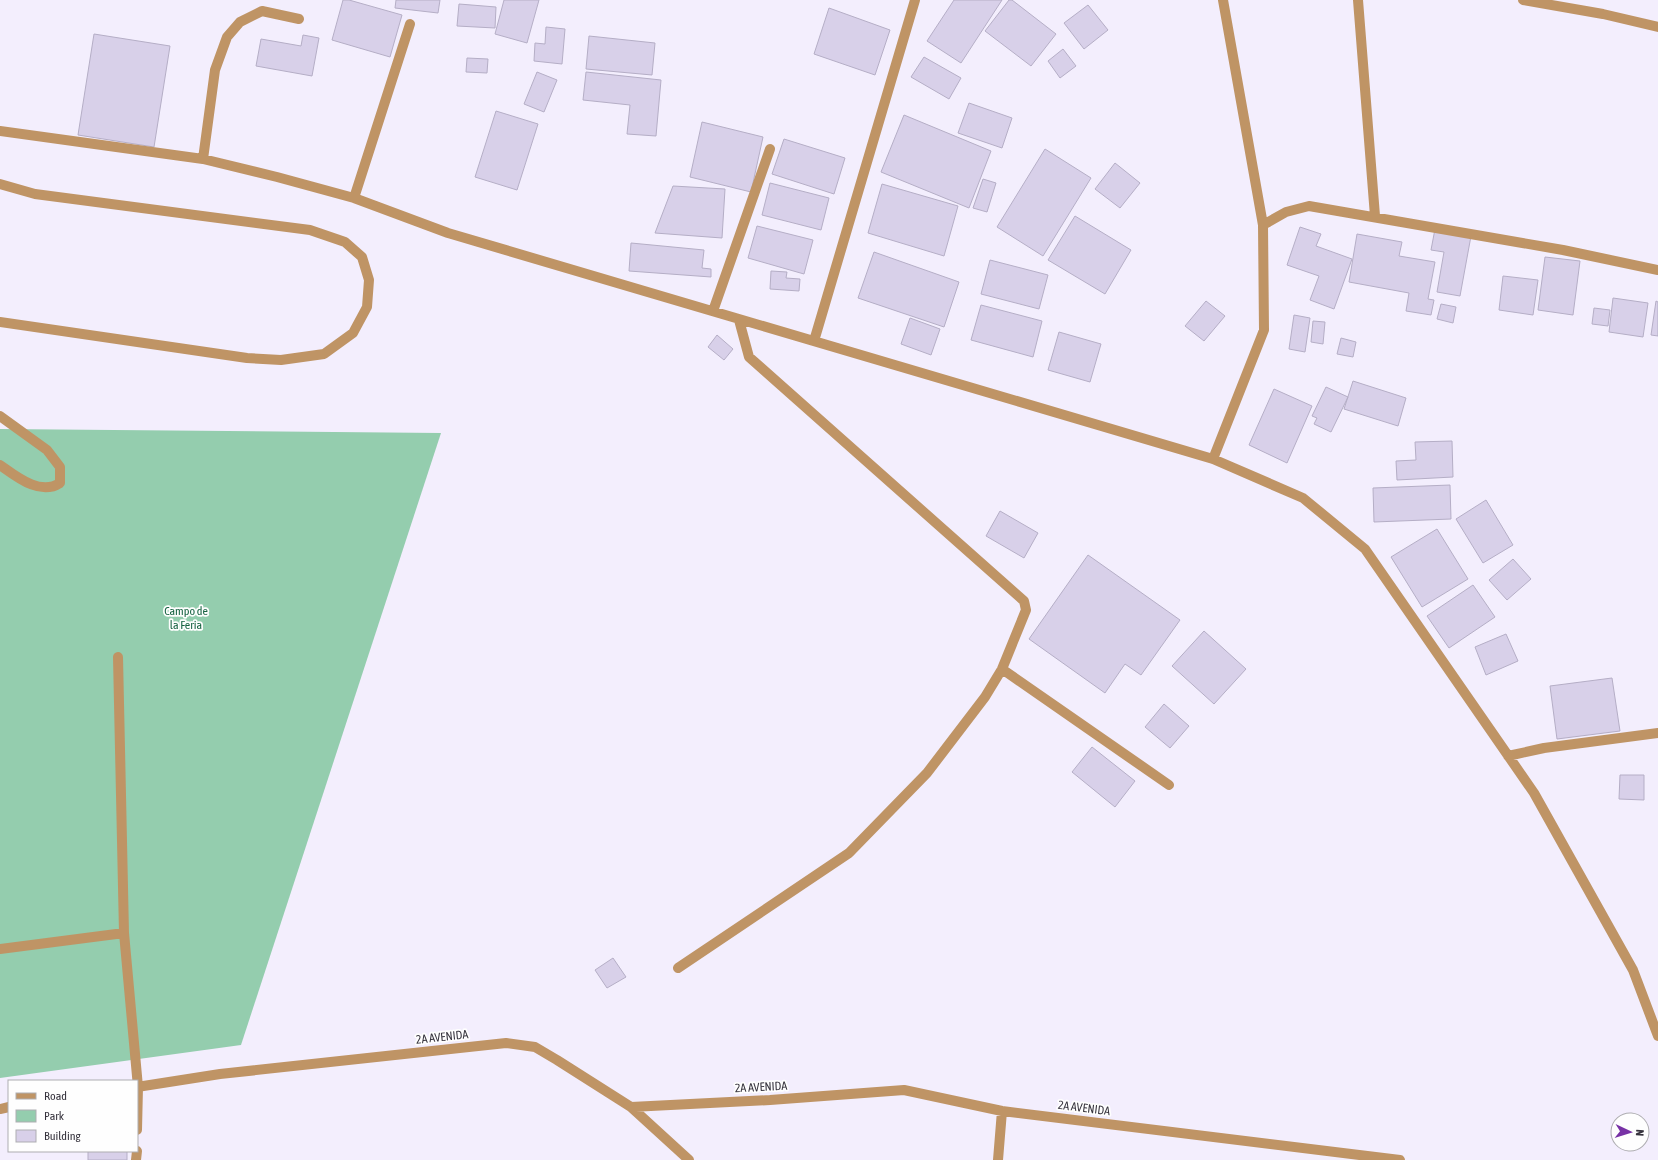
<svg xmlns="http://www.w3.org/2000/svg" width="1658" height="1160" font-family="'Asap Condensed',sans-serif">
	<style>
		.green { fill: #94cdae }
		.building { fill: #d8d0e9; stroke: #b5aec6 }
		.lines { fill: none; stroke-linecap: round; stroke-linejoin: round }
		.minor { stroke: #bf9465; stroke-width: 10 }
		.labels { text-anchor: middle; stroke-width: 3.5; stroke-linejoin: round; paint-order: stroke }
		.park-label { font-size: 12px; fill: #176342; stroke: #fefefe }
		.street-label { font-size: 12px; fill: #36333d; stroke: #fefefe }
	</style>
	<rect width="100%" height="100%" fill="#f3eefd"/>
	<path class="green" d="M0 429 441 433 241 1045 0 1078Z"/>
	<path class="building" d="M343 0H349L402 15 390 57 332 40Z
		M396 0H440L438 13 395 8Z
		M504 0H539L527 43 495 34Z
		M954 0H1002L961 63 927 41Z
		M1009 0H1012L1056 34 1031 66 985 31Z
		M459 4 496 7 495 28 457 26Z
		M1088 5 1108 30 1084 49 1064 23Z
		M829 8 890 30 875 75 814 54Z
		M546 27 565 29 562 64 534 61 535 43 545 44Z
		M94 34 170 46 154 147 78 135Z
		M303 35 319 38 312 76 256 66 261 39 301 46Z
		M589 36 655 43 652 75 586 69Z
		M1063 49 1076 66 1060 78 1048 61Z
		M924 57 961 78 949 99 911 77Z
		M467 58 488 59 487 73 466 72Z
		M537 72 557 80 544 112 524 104Z
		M586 72 661 80 656 136 627 134 630 105 583 100Z
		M969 103 1012 118 1002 148 958 133Z
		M496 111 538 124 517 190 475 177Z
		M904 115 991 151 969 208 881 172Z
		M702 122 763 137 751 192 690 177Z
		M784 139 845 158 834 194 772 174Z
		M1045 149 1091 178 1043 256 997 227Z
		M1115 163 1140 183 1120 208 1095 189Z
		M983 179 996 183 987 212 973 208Z
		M770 183 829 198 821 230 762 215Z
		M882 184 958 206 944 256 868 233Z
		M673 186 725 189 722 238 655 233Z
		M1075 216 1131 250 1105 294 1048 260Z
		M757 226 813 240 804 274 748 258Z
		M1300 227 1321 234 1316 246 1352 259 1334 309 1310 300 1319 276 1287 265Z
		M1435 229 1471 236 1460 296 1437 292 1444 252 1431 250Z
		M1357 234 1402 242 1399 256 1435 262 1428 299 1434 300 1431 315 1406 311 1409 293 1349 282Z
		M631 243 704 250 702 268 711 269V277L629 271Z
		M874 252 959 282 944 327 858 298Z
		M1545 257 1580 261 1573 315 1538 310Z
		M990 260 1048 275 1039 309 981 294Z
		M771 271 787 272 786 278 800 279 799 291 770 289Z
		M1503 276 1538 280 1533 315 1499 310Z
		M1613 298 1648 303 1643 337 1609 332Z
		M1206 301 1225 316 1204 341 1185 326Z
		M1656 301 1658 302V336L1651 335Z
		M1441 304 1456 307 1453 323 1437 319Z
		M981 305 1042 321 1033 357 971 340Z
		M1594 308 1610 310 1608 326 1592 324Z
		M1294 315 1310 318 1305 352 1289 349Z
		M910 318 940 329 931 355 901 344Z
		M1313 321 1325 322 1323 344 1311 342Z
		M1059 332 1101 344 1090 382 1048 370Z
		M717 335 733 349 724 360 708 347Z
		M1341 338 1356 342 1353 357 1337 354Z
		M1353 381 1406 398 1398 426 1344 409Z
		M1326 387 1348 397 1331 432 1314 424 1317 418 1312 416Z
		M1274 389 1312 406 1287 463 1249 445Z
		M1452 441 1453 477 1397 480 1396 461 1416 460 1415 442Z
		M1450 485 1451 519 1374 522 1373 488Z
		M1486 500 1513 545 1483 563 1456 519Z
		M1000 511 1038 533 1024 558 986 536Z
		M1437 529 1468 579 1422 607 1391 557Z
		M1088 555 1180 620 1141 675 1125 664 1105 693 1029 639Z
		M1513 559 1531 579 1507 600 1489 580Z
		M1473 585 1495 617 1449 648 1427 616Z
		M1204 631 1246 669 1214 704 1172 666Z
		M1506 634 1518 661 1486 675 1475 647Z
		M1612 678 1620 731 1557 739 1550 686Z
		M1164 704 1189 726 1170 748 1145 727Z
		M1092 747 1135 781 1115 807 1072 772Z
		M1620 775H1644V800L1619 799Z
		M613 958 626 977 607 988 595 970Z
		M88 1151H127V1160H88Z"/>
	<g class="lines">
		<path class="minor" d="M1358 0 1375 216
			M1523 0 1603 14 1658 27
			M0 131 203 159 277 177 354 198 448 233 1213 459 1303 498 1365 549 1534 793 1633 970 1658 1036
			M203 159 215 70 227 37 240 22 262 11 299 19
			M0 184 35 194 310 230 345 242 362 257 369 280 367 307 353 333 324 354 281 360 247 358 0 322
			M354 198 410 24
			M1263 225 1286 212 1309 206 1563 250 1658 270
			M713 311 770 149
			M814 341 915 0
			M0 416 47 450 60 467V483C40 496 17 477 0 465
			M1213 459 1264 330 1263 225 1223 0
			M1002 669 1169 785
			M1508 756 1544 748 1658 733
			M124 933 138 1087 137 1130
			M0 949 124 933 118 657
			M678 968 849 853 927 773 985 697 1002 669 1026 610 1024 601 749 357 739 320
			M137 1087 220 1074 506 1043 535 1047 557 1060 631 1107 689 1160
			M631 1107 770 1100 904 1090 1002 1111 1400 1160
			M0 1109 9 1107
			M136 1160 137 1151
			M998 1160 1002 1111"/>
	</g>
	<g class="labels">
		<g class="park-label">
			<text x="186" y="615">Campo de<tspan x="186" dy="14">la Feria</tspan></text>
		</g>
		<g class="street-label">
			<text transform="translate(442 1037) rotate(-6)" y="4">2A AVENIDA</text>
			<text transform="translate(761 1087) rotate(-3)" y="4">2A AVENIDA</text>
			<text transform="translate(1084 1108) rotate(7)" y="4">2A AVENIDA</text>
		</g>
	</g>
	<rect x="8" y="1080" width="130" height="72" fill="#fefefe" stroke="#aeadb1"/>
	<rect x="16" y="1093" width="20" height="6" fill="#bf9465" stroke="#aeadb1"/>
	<text x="44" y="1100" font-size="12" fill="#36333d">Road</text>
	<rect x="16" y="1110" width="20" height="12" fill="#94cdae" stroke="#aeadb1"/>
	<text x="44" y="1120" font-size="12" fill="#36333d">Park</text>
	<rect x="16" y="1130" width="20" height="12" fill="#d8d0e9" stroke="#aeadb1"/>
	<text x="44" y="1140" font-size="12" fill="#36333d">Building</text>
	<g transform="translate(1630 1132) rotate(94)"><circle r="19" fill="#fefefe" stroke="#aeadb1"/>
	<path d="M0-3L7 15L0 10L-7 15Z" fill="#7731a5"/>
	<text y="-6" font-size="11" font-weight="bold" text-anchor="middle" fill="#36333d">N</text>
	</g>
</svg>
